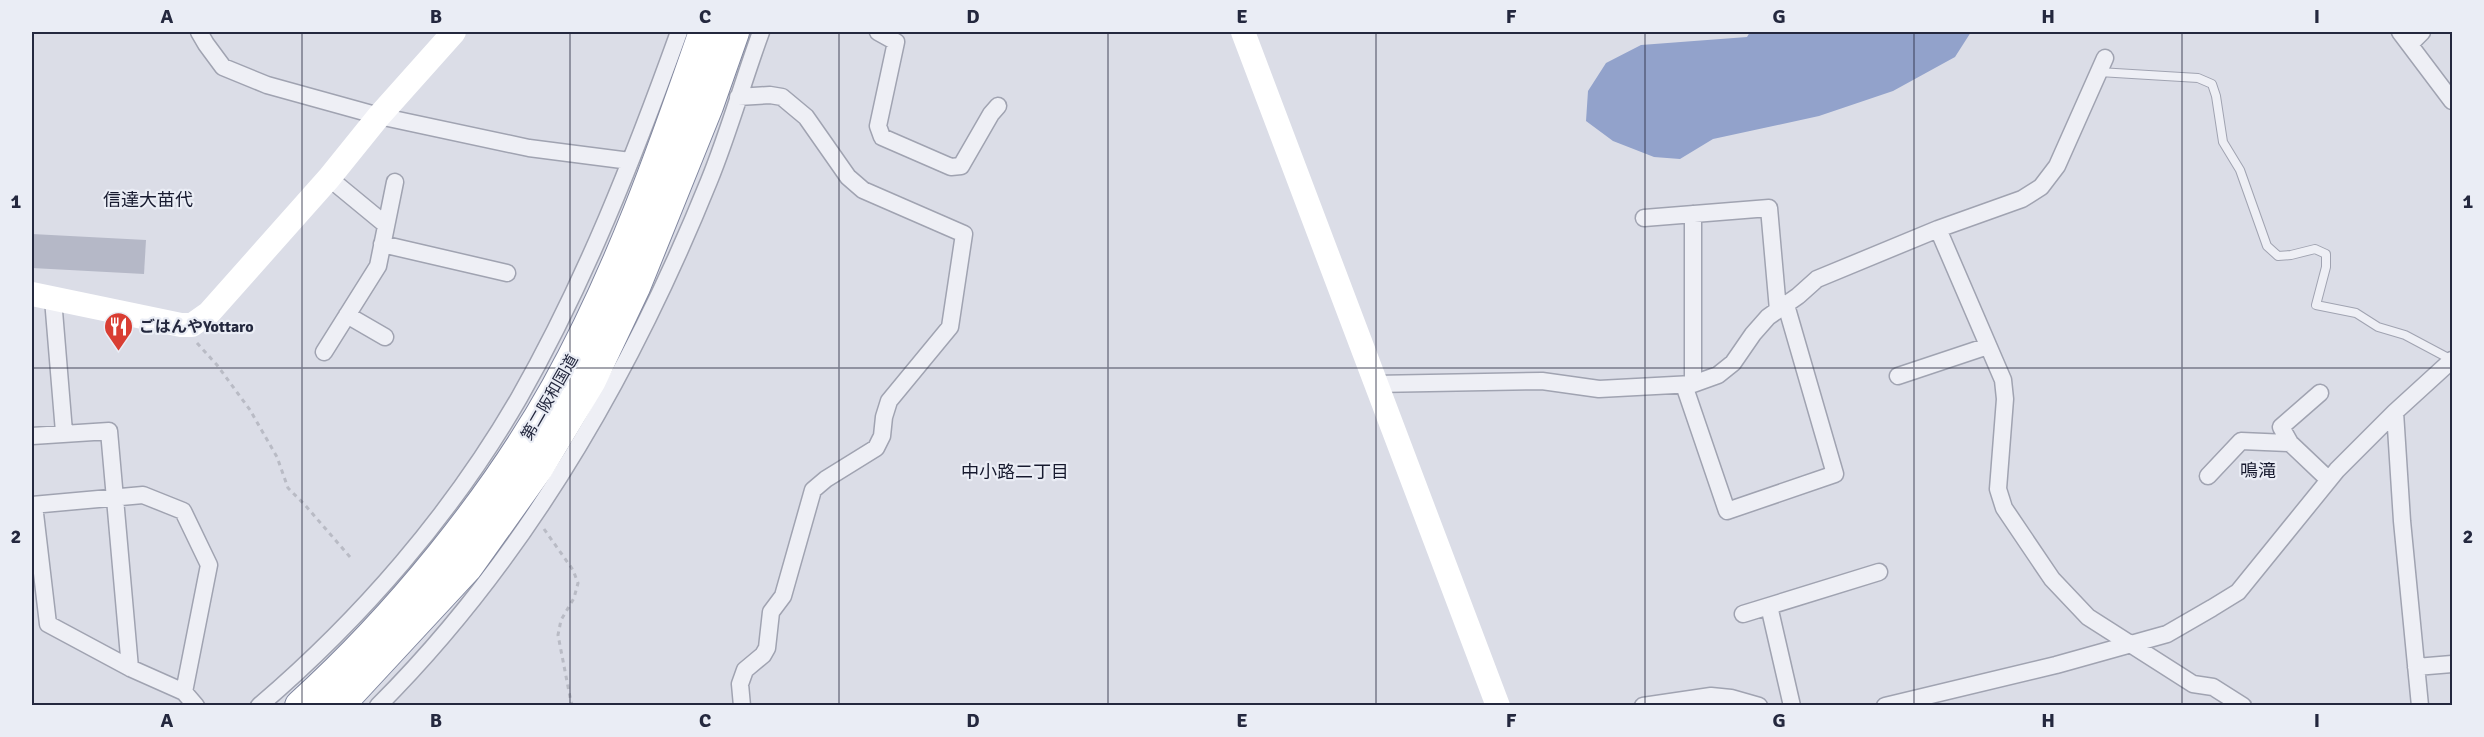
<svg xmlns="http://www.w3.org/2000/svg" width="2484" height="737" font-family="Signika,'Noto Sans JP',sans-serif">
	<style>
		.water { fill: #92a2cb }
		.building { fill: #b5b8c7 }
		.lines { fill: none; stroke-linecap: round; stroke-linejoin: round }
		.lane-casing { stroke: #a0a3b1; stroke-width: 10 }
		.street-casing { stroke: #a0a3b1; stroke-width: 19 }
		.highway-casing { stroke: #81879f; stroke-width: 34 }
		.path { stroke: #b9bbc5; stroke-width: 3; stroke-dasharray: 4.5 4.5; stroke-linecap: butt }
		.lane { stroke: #eeeff5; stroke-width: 8 }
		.street { stroke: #eeeff5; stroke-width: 16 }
		.secondary { stroke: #fff; stroke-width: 24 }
		.highway { stroke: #fff; stroke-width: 32 }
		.grid { fill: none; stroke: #24283e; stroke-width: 1.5; stroke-opacity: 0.55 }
		.labels { text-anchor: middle; stroke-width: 4.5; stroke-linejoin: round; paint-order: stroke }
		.poi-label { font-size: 16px; font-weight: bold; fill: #24283e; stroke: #eaedf5; text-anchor: start }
		.street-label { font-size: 16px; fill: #24283e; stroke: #eaedf5 }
		.neighbourhood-label { font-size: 18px; fill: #171a2f; stroke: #eaedf5 }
		.neatline { fill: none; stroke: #24283e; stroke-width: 2 }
		.grid-label { font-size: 20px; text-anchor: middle; font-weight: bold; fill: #24283e }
	</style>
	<rect width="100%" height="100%" fill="#dbdde7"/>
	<path class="water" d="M1750 32H1971L1955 57 1893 91 1819 116 1713 139 1680 159 1654 157 1613 141 1586 121 1588 91 1606 63 1641 45 1747 37Z"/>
	<path class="building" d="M32 234 146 240 144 274 32 268Z"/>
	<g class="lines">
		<defs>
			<path id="lane" d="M2099 72 2198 78 2212 84 2216 96 2223 142 2240 170 2267 246 2278 256 2291 255 2315 249 2326 254V267L2316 305 2356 313 2378 327 2405 335 2452 360"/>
			<path id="street" d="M199 32 206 44 223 67 267 85 379 116 529 148 630 161
				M878 32 896 42 878 126 882 137 951 167 961 166 991 114 998 106
				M2400 32 2452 101
				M2410 44 2422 32
				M738 97 770 95 782 97 806 117 848 177 863 190 964 234 950 327 889 401 884 417 882 436 876 448 826 479 813 490 783 596 771 612 767 648 763 655 745 670 740 684 742 706
				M329 178 386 225
				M1644 218 1769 208 1778 310
				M1938 229 2003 380 2005 399 1998 489 2004 508 2052 579 2088 617 2193 684 2213 687 2243 706
				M382 244 507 273
				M53 299 64 432
				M347 315 385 337
				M324 352 378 266 395 182
				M1898 376 1988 346
				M1374 384 1542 381 1599 389 1693 384 1718 375 1733 363 1753 334 1768 317 1798 296 1817 279 1938 229 2022 199 2041 187 2057 166 2105 58
				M1693 384V214
				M1684 385 1727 511 1835 474 1786 305
				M2395 412 2402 521 2420 706
				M32 436 109 431 130 668
				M2290 443 2281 427 2320 393
				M2208 476 2241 441 2290 443 2329 480
				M32 505 143 495 183 511 209 565 184 692
				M34 505 48 624 130 668 184 692 196 706
				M1769 606 1792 706
				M1743 614 1879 572
				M2416 667 2452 664
				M259 706C361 619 452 514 519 398 585 282 634 157 679 32
				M378 706C526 558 631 374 709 181 729 132 743 81 761 32
				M1643 706 1711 696 1731 698 1759 706
				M1885 706 2056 665 2167 634 2212 608 2238 592 2337 470 2395 412 2452 360"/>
			<path id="highway" d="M301 706C397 619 494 501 557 388 620 275 663 153 705 32
				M337 706 467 566 537 468 590 380 634 287 707 106 733 32"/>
		</defs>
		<use href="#lane" class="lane-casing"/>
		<use href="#street" class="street-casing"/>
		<use href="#highway" class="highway-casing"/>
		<path class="path" d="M197 343 217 365 250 410 277 457 288 488 305 505 350 557
			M544 529 573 570 578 583 574 598 561 620 558 635 571 702 573 706"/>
		<use href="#lane" class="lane"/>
		<use href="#street" class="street"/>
		<path class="secondary" d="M1243 32 1498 706
			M32 294 181 325H192L209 313 329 178 379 116 454 32"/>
		<use href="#highway" class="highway"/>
	</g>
	<path class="grid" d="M302 32V706M570 32V706M839 32V706M1108 32V706M1376 32V706M1645 32V706M1914 32V706M2182 32V706M32 368H2452"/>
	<defs>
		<symbol id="restaurant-pin" viewBox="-11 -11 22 30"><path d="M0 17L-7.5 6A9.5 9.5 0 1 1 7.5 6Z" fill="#d93e33" stroke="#eaedf5"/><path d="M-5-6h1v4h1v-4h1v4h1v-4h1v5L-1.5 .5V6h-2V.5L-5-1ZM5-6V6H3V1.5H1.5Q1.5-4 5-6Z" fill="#fff"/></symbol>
	</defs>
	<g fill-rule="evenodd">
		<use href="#restaurant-pin" x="102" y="310" width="33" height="45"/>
	</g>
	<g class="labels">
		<g class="poi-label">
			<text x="139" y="332">ごはんやYottaro</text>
		</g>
		<g class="street-label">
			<text transform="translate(549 397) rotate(-60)" y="6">第二阪和国道</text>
		</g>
		<g class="neighbourhood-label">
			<text x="148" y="206">信達大苗代</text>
			<text x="2258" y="477">鳴滝</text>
			<text x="1015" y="478">中小路二丁目</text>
		</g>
	</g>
	<rect width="2484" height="737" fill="none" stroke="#eaedf5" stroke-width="66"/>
	<rect x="33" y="33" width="2418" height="671" class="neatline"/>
	<g class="grid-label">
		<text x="167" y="23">A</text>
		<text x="436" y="23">B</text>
		<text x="705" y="23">C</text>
		<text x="973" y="23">D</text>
		<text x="1242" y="23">E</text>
		<text x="1511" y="23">F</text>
		<text x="1779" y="23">G</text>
		<text x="2048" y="23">H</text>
		<text x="2317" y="23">I</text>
		<text x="16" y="208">1</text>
		<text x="2468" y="208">1</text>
		<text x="16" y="543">2</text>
		<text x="2468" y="543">2</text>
		<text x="167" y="727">A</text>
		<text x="436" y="727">B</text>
		<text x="705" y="727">C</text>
		<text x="973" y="727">D</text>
		<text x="1242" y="727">E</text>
		<text x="1511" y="727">F</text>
		<text x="1779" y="727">G</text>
		<text x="2048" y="727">H</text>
		<text x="2317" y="727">I</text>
	</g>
</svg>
